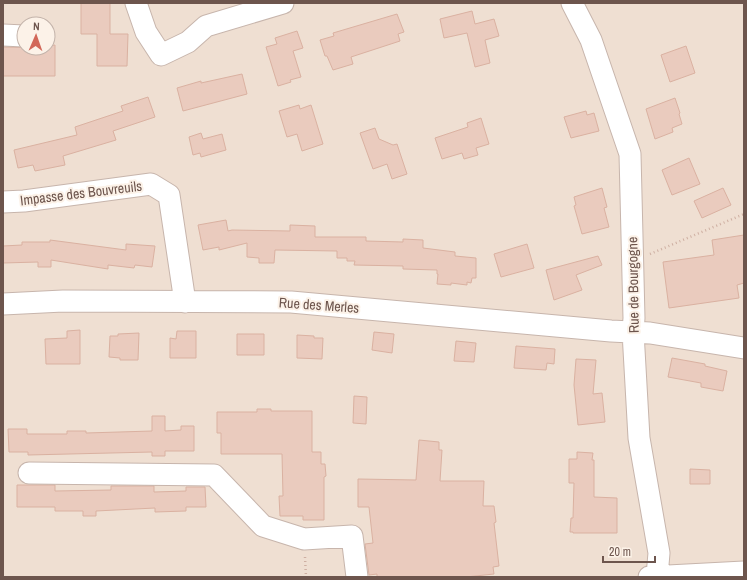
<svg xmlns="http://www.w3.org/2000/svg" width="747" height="580" font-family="'Archivo Narrow',sans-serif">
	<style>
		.residential { fill: #efdfd2; fill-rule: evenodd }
		.building { fill: #eacbbe; stroke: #dab1a1 }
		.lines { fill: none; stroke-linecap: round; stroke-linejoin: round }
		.minor-casing { stroke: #c7b5ac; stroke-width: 23 }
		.path { stroke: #ceafa2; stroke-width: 2.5; stroke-dasharray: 1 3; stroke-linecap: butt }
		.minor { stroke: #fff; stroke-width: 21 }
		.labels { text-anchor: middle; stroke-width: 4; stroke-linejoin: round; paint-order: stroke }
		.street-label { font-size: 14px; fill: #6d554d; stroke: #fcf2e8 }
	</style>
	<rect width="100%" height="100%" fill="#f8eee3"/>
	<path class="residential" d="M3 3H744V577H3ZM24 24H48V48H24Z"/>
	<path class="building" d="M81 3H110V34H128L127 66H97V34H81Z
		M472 11 475 24 494 19 499 36 485 40 490 63 475 67 467 33 444 38 440 19Z
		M397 14 404 32 398 34 400 41 351 57 353 64 333 70 327 56H325L320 40 334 36 333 33Z
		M297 31 303 48 293 51 301 77 290 80 291 82 278 86 266 47 277 44 275 38Z
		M55 45V76H3V47L48 48V46Z
		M686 46 695 73 670 82 661 55Z
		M242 74 247 94 183 111 177 88 201 81V83Z
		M148 97 155 117 113 131 116 140 63 156 65 165 35 171 33 165 18 168 14 150 77 135 75 127 123 111 121 106Z
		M675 98 680 113 679 114 682 124 672 128 673 132 655 139 646 109Z
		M299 105 300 109 311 105 323 144 302 151 297 134 287 137 279 111Z
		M586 111 587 115 594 113 599 131 571 138 564 117Z
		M481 118 489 144 476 148 478 155 464 159 462 153 442 159 435 138 468 127 467 123Z
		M375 128 379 139 393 145 397 144 407 174 392 179 387 164 373 169 360 133Z
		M201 133 203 139 222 134 226 150 201 157 200 153 193 155 189 137Z
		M689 158 700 184 672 195 662 170Z
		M602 188 607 207 604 208 609 227 582 234 574 206 576 205 574 197Z
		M723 188 731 205 702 218 694 201Z
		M226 220 228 231 232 230 290 231V225L315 226V237H366V241L403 242V239L423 240V248L455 252V256L476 258V278H472L471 283 467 282V285L451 283V285L437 284 438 274H437V270L403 269V266L354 265 355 261H347V258H337V251L275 250 274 263H259V258L247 257V243L219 250V247L203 250 198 225Z
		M744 235V283L737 285 739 298 669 308 663 262 714 255 712 240Z
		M50 240 126 250V244L155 246 152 267 135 265 134 268 108 265V269L51 260V267H38V262L3 263V246L22 245V242H50Z
		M527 244 534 268 501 277 494 254Z
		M598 256 602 265 576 275 582 290 554 300 546 270Z
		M80 330V364H46L45 339 67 338V331Z
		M177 331H196V358H170V338L176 339Z
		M374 332 394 334 392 353 372 350Z
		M139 333 138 360H120V358L109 357 110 336H118V334Z
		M237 334H264V355H237Z
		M297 335 314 336V338H323L322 359 297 358Z
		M456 341 476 343 474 362 454 361Z
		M516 346 555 349 554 364 547 363 546 370 514 368Z
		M672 358 705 364V366L727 371 723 391 701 387V383L668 377Z
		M576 359 596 360 593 394 602 393 605 422 578 425 574 385Z
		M354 396 367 397 366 424 353 423Z
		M257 409H271V411H312V452H321V464H325L326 476 324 477V520H303V516H280L279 496H283L282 454H221V433H217V412H257Z
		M152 416H165V431L181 430V426H194V451H165V456H152V452L28 455V452H9L8 429H27V434H67V431H86V433L152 431Z
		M419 440 439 442V450H442L440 481H484L483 506H494L496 522 494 523 499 566 493 567 494 574 466 577H377V574L369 575 365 544 373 543 369 507H358V479L416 480Z
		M577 452 593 453 592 460H594V497L617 498V533H573V532H570L571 518H573L574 483H569V459H577Z
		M690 469 710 470V484H690Z
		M17 485H55V491L111 490V486H154V492L186 491V487H205L206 507H186V511L155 512V508L96 511V516H83V511H55V507H17Z"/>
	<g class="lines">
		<defs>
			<path id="minor" d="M136 3 146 32 161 55 188 42 206 26 283 3
				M572 3 591 40 630 154 634 318 633 332 639 438 659 553 657 576
				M3 35 24 36
				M3 202 24 201 151 184 169 195 185 302
				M3 304 63 301 291 302 611 331 650 333 744 348
				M29 473 214 475 263 526 304 539 352 536 357 577
				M649 577 744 572"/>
		</defs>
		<use href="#minor" class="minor-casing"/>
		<path class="path" d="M650 254 744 214
			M305 557 306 577"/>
		<use href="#minor" class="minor"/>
	</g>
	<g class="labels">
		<g class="street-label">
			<text transform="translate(81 193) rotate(-7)" y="5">Impasse des Bouvreuils</text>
			<text transform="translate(633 285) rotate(-91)" y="5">Rue de Bourgogne</text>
			<text transform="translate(319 305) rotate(4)" y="5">Rue des Merles</text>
		</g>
	</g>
	<rect width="747" height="580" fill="none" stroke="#6d554d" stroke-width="8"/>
	<g transform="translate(36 36) rotate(2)"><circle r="19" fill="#fcf2e8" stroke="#c3b3aa"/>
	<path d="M0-3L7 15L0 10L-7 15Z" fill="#d26758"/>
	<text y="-6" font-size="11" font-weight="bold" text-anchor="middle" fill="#6d554d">N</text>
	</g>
	<path d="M603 556v6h52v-6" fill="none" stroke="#6d554d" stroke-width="2"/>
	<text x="609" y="556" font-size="12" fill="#6d554d" stroke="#fcf2e8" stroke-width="3" paint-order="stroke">20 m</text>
</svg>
